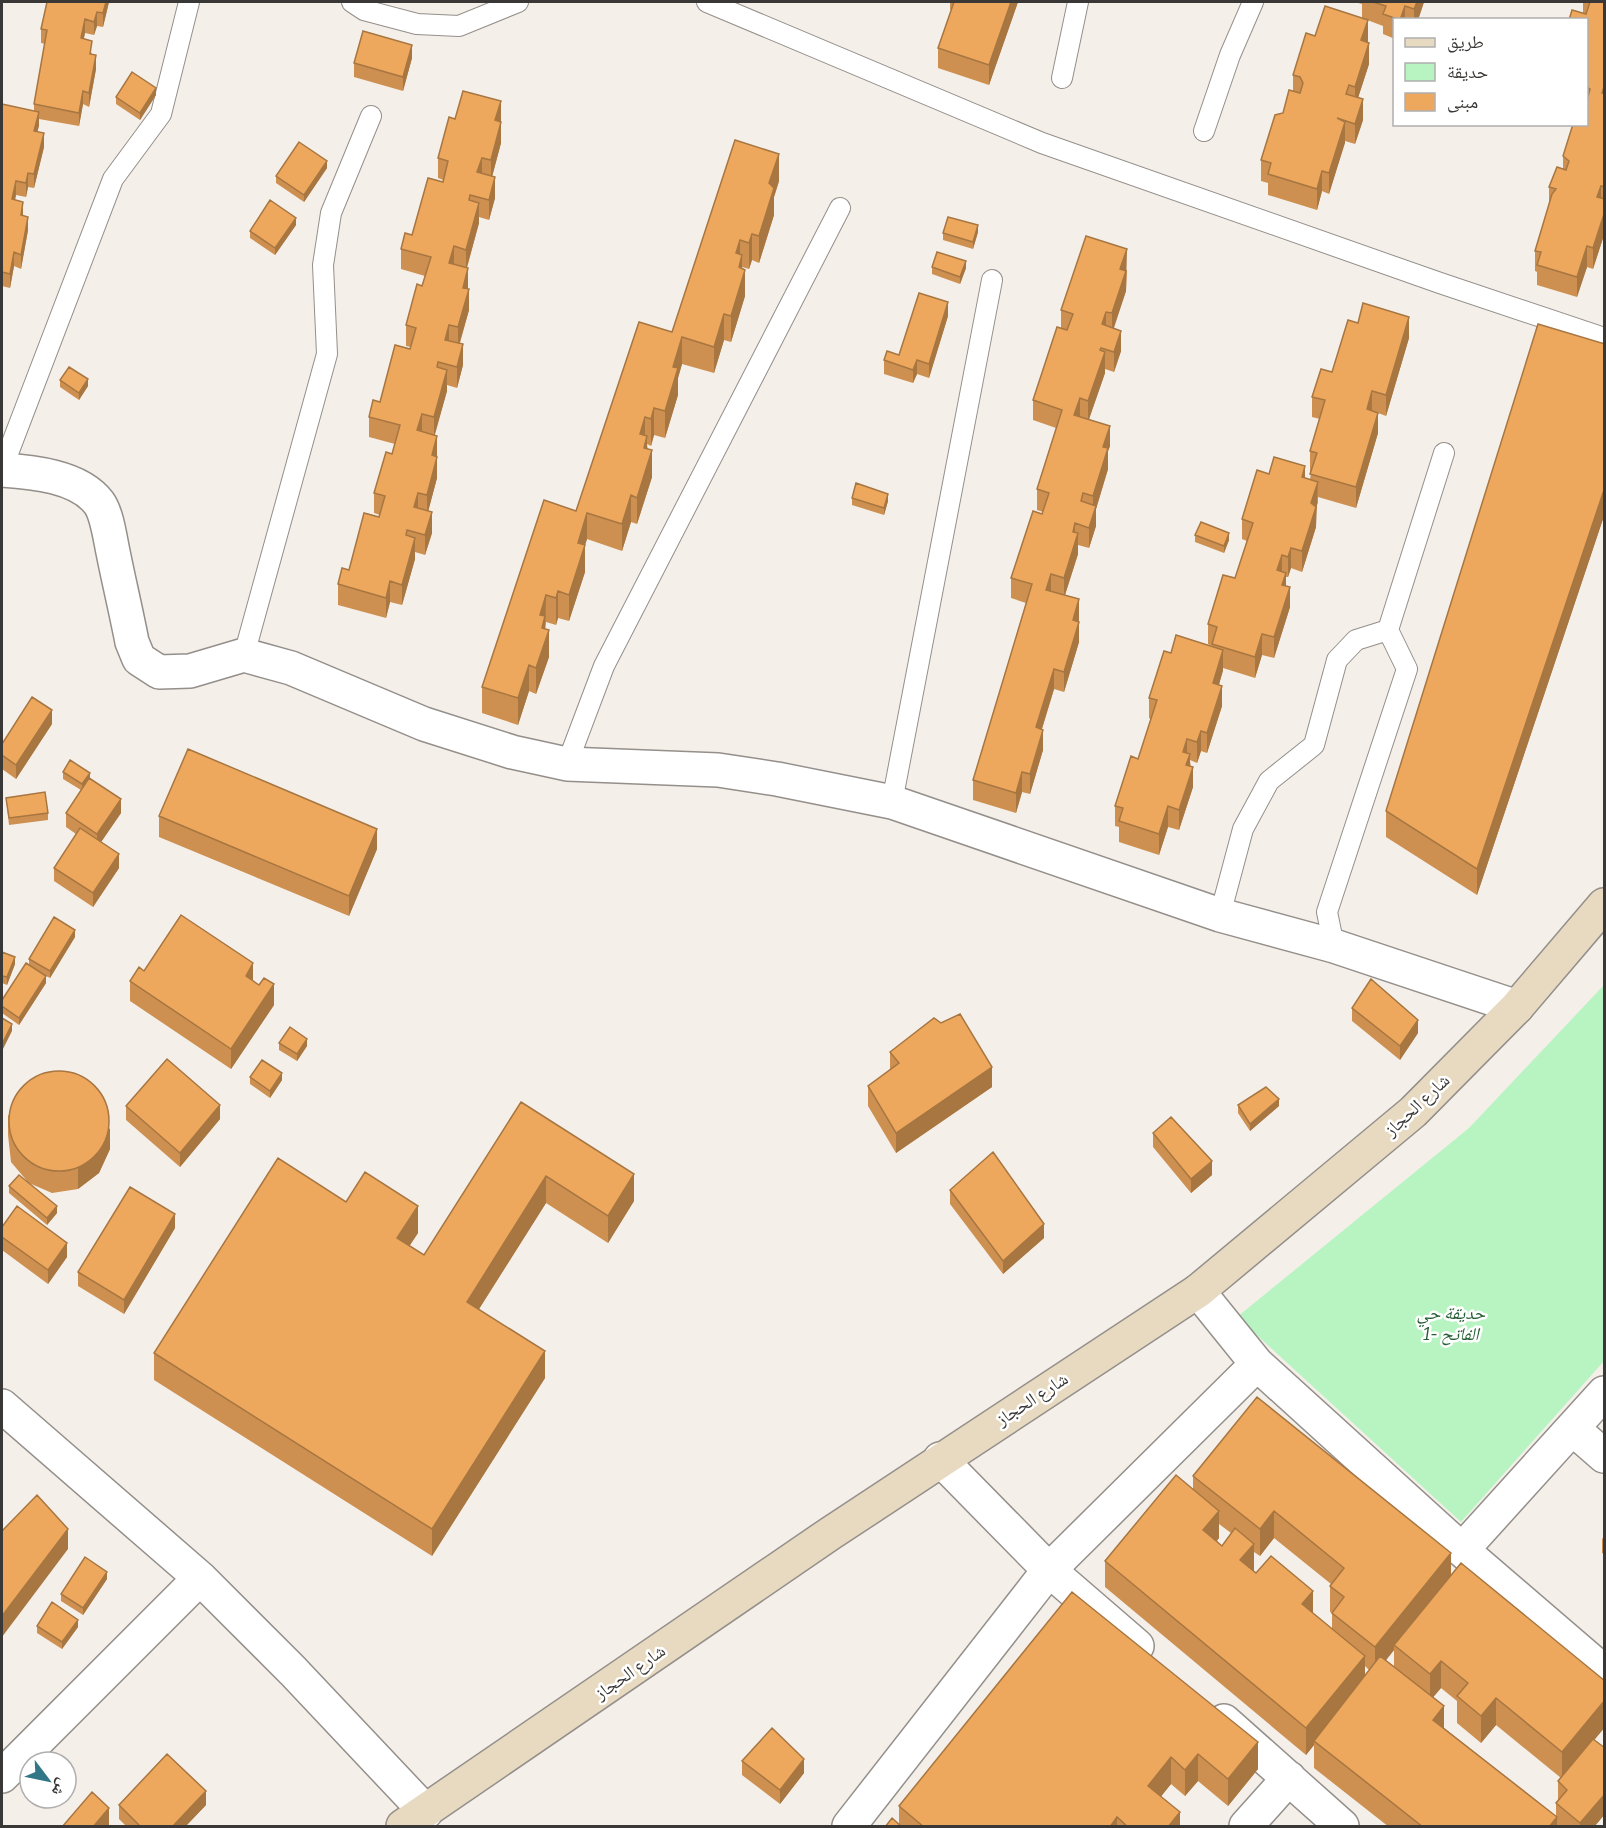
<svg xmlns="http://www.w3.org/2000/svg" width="1606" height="1828" font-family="Bitter,'Noto Naskh Arabic',serif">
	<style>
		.green { fill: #b8f4c2 }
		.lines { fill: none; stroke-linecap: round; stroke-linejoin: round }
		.service-casing { stroke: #948f8a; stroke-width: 22 }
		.minor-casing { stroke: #948f8a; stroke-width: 36 }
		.secondary-casing { stroke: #948f8a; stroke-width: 36 }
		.service { stroke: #fff; stroke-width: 20 }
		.minor { stroke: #fff; stroke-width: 33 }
		.secondary { stroke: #e7dac1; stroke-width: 33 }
		.wall { fill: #cd9050; fill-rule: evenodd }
		.shaded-wall { fill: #a77641 }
		.building { fill: #eea85d; stroke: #a77641; stroke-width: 1.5 }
		.labels { text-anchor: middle; stroke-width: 5; stroke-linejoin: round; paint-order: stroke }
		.street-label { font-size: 18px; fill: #3a3836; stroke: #fff }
		.park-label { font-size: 18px; font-style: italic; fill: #255f34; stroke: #fff }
	</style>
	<rect width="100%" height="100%" fill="#f5efea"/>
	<path class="green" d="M1604 985V1361L1461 1522 1237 1317 1469 1128Z"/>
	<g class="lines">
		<defs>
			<path id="service" d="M352 2 364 10 417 24 459 26 518 2
				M707 2 1042 143 1440 283 1604 338
				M1062 78 1078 2
				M1204 131 1230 55 1253 2
				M2 469 113 179 161 114 189 2
				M244 655 327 354 323 265 331 213 371 116
				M567 764 604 666 840 208
				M892 802 992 280
				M1220 915 1243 829 1269 781 1314 745 1337 660 1356 640 1388 630
				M1334 946 1327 912 1407 669 1388 630 1444 453"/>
			<path id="minor" d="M2 470C32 472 79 476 99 503 107 514 110 538 113 552 119 582 126 611 132 642L139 659 159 672 190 671 244 655 291 668 424 724 512 752 567 764 718 770 777 779 892 802 1220 915 1334 946 1517 1007
				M1198 1291 1257 1364 1462 1550 1604 1672
				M2 1406 200 1578 293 1671 426 1812
				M1573 1429 1604 1456
				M940 1459 1049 1570 1137 1646
				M1462 1550 1604 1393
				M1224 1721 1342 1826
				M2 1776 200 1578
				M849 1826 1049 1570 1257 1364
				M1246 1826 1289 1778"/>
			<path id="secondary" d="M403 1826 831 1533 1198 1291 1413 1112 1517 1007 1604 905"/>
		</defs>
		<use href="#service" class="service-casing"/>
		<use href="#minor" class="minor-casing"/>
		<use href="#secondary" class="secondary-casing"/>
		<use href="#service" class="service"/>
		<use href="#minor" class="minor"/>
		<use href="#secondary" class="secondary"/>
	</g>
	<path class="wall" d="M109 2 103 27 97 26 94 35 85 33 84 38 92 54 96 69 89 107 83 104 79 126 39 119 37 131 44 147 34 188 28 187 26 197 16 195 15 200 23 216 28 230 21 269 14 266 10 288 2 286V104L34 111V104L45 44 41 43V29Z
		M950 2H1018L989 85 938 68V48L951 10 950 9Z
		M1358 2H1424L1418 20H1395V39L1383 34V26L1362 18V4L1358 3Z
		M1583 2H1605V232L1593 269 1587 267 1577 297 1537 285V272L1535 271V251L1549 204V187L1563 169V156L1587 124V20L1583 13Z
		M1368 41 1369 64 1358 98 1363 120 1355 144 1345 141 1329 194 1322 191 1317 210 1268 195V183L1261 181V160L1293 91V75Z
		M412 58 403 91 354 77V63Z
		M156 95 140 120 116 104V97Z
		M501 101V143L492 176 495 198 489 220 479 217V223L467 268 469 310 460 343 463 365 457 388 447 385V391L434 435 437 436V478L428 511 432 533 425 555 415 552V559L402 605 390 602 386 618 338 605V584L349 570 379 517 380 515 374 513V493L392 454 395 444 369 437V417L380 402 410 349 411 347 406 346V325L422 286 425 276 401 269V249L412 235 443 182V180L438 178V158L455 119Z
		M327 168 304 202 276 183V176Z
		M779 181 774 197V215L759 263 752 260 749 269 742 267 745 296 731 342 724 340 714 373 682 364 678 378V395L665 438 654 435 651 446 647 444 652 477 637 524 631 522 622 551 587 539 585 545V572L569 621 558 618 556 625 546 622 545 629 549 657 536 694 529 691 518 725 482 713V687L672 332Z
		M296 225 275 255 250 238V231Z
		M978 232 973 249 943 240V233Z
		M932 267 966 268 960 284 932 274Z
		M1127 270 1126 291 1113 328 1121 351 1114 372 1105 369V373L1089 419 1110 446 1108 451V469L1096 509V526L1089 548 1078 545V554L1065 595 1079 620V642L1064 692 1054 689 1042 729 1043 750 1030 794 1022 792 1016 813 973 800V780L1026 603 1011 598V578L1042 514 1043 512 1037 510V489L1056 428 1033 420V400L1061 328V310Z
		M948 316 929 378 917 374 913 383 884 374V360L899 355Z
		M1409 338 1386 416 1378 413V433L1356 508 1318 497V503L1316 507V527L1302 572 1291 568 1288 577H1286V586L1290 607 1274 658 1262 655 1255 678 1223 668 1219 685 1222 706 1207 753 1201 751 1197 763 1190 760 1193 787 1179 830 1168 827 1159 855 1119 842V827L1115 826V806L1138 759 1151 719 1149 718V698L1171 653 1212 646 1208 644V624L1235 578 1247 541 1242 539V519L1269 474 1305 478 1310 480 1311 472H1310V451L1320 419 1312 417V397L1332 372Z
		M1605 344V513L1477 895 1386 837V811Z
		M60 380 88 386 79 400 60 387Z
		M852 498 888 501 884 515 852 505Z
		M1195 535 1229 540 1224 553 1195 542Z
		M52 724 16 779 2 769V755Z
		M63 772 90 778 121 813 101 842 119 868 93 907 54 881V868L76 834 66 827V813L81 790 63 779Z
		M6 798 48 813V820L9 825Z
		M159 816 377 849 349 916 159 837Z
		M75 937 50 978 46 976V983L19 1025 2 1013V1000L29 965V959Z
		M2 952 15 964 7 985 2 983Z
		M144 971 253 981 259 985 274 1005 231 1069 130 1001V981Z
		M1352 1008 1418 1033 1400 1060 1352 1021Z
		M279 1043 307 1046 297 1061 279 1050Z
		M890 1052 992 1087 896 1153 868 1106V1086L890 1070Z
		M250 1077 282 1080 270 1098 250 1084Z
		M521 1102 634 1201 608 1243 546 1203 479 1309 545 1378 432 1556 154 1380V1353L346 1202 418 1233 409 1246 424 1255Z
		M1238 1105 1279 1106 1250 1131 1238 1113Z
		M126 1106 220 1119 180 1167 126 1120Z
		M8 1115 110 1149 99 1173 78 1189 52 1193 29 1183 57 1213 47 1225 9 1193V1186L27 1181 11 1162 8 1135Z
		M1153 1133 1212 1175 1191 1193 1153 1147Z
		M950 1190 1044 1238 1003 1274 950 1204Z
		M2 1227 67 1257 48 1284 2 1250Z
		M175 1228 124 1314 78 1286V1272Z
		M1193 1476 1451 1576 1605 1681V1727L1594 1740 1605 1748V1814L1594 1827H1559L1557 1825V1827H1389L1314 1768V1745L1306 1755 1105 1587V1561L1193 1490ZM1219 1524 1231 1533 1222 1546 1217 1541 1219 1538ZM1274 1538 1331 1584 1330 1586V1612L1332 1613V1629L1313 1613 1254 1571V1552L1260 1556ZM1394 1650V1666L1386 1660ZM1365 1666 1369 1670 1365 1675ZM1441 1688 1457 1701V1723L1481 1743 1496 1725 1561 1778 1558 1781V1801L1556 1803V1817L1444 1728 1433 1697Z
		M1605 1535V1555L1602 1553V1539Z
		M107 1579 83 1615 61 1601V1594Z
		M1072 1592 1258 1769 1228 1806 1198 1781 1185 1796 1171 1784 1161 1796 1180 1827H885L899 1823V1806Z
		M37 1626 78 1627 62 1649 37 1633Z
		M742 1761 804 1773 780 1804 742 1775Z
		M119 1805H206L185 1827H127L119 1819Z"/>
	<path class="shaded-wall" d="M106 2H109L103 27V13Z
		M1011 2H1018L989 85V65Z
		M1417 2H1424L1418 20H1414V9Z
		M1405 6V20H1400Z
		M97 12V26L94 35V22Z
		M85 19V33L81 51V38Z
		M1368 20V41L1361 61V40Z
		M1369 43V64L1355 107V87Z
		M412 45V58L403 91V77Z
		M96 55V69L89 107V93Z
		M156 88V95L140 120V113Z
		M83 91V104L79 126V113Z
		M1363 99V120L1355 144V124Z
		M501 101V122L495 120Z
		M39 112V126L34 145V131Z
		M501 122V143L491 181V160Z
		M1345 122V143L1329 194V173Z
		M44 133V147L34 188V174Z
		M779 154V181L774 197V215L759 263V236L769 183Z
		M482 158V178L477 172Z
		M327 161V168L304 202V195Z
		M1322 171V191L1317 210V189Z
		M28 173V187L26 197V183Z
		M495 177V198L489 220V200Z
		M16 181V195L12 213V199Z
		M1601 186V206L1597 197Z
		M23 202V216L21 215Z
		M479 203V223L466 270V250Z
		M1605 211V232L1593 269V248Z
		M28 217V230L21 269V255Z
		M296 218V225L275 255V248Z
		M978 225V232L973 249V242Z
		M752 234V260L749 269V243Z
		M740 240V264L742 255V279L745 270V296L731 342V316L736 253Z
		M454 246V267L449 263Z
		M1587 246V267L1577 297V277Z
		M1127 249 1126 291 1112 334V313L1120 269Z
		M14 252V266L10 288V274Z
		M966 261V268L960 284V277Z
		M468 268V289L463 288Z
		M469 289V310L458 348V327Z
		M948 302V316L929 378V364Z
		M1106 312V332L1102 324Z
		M724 314V340L714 373V347Z
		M1409 317V338L1386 416V395Z
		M449 325V345L445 340Z
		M1121 331V351L1114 372V352Z
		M682 337V364L678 378V395L665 438V411L673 367Z
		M463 344V365L457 388V367Z
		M1101 348V362L1105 352V373L1088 422V401Z
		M917 360V374L913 383V370Z
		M447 370V391L434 438V417Z
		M88 379V386L79 400V393Z
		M1372 391V412L1367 409Z
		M1080 398V419L1074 415Z
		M654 408V435L651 446V419Z
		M1378 413V433L1356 508V487Z
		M422 414V434L417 430Z
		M645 417V442L647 436V463L640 434Z
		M1110 426V446L1108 451V469L1096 509V526L1089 548V528L1093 514V496L1103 447Z
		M437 436V457L432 455Z
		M652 450V477L637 524V498Z
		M437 457V478L427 516V495Z
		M1305 466V487L1302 477Z
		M1318 482 1316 527 1302 572V551L1311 503Z
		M1605 487V513L1477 895V869Z
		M418 493V513L414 507Z
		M888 494V501L884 515V508Z
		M631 495V522L622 551V524Z
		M432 512V533L425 555V535Z
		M587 513V539L585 545V572L569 621V595L578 543Z
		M1075 523V544L1078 533V554L1064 598V578L1073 532Z
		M1229 533V540L1224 553V546Z
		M415 538V559L402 605V585Z
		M1291 548V568L1288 577V557Z
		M1282 555V576L1277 570Z
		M1286 573V593L1282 585Z
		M1051 574V595L1046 590Z
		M390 581V602L386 618V598Z
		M1290 587V607L1274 658V637Z
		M558 591V618L556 625V598Z
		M546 595 545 641 549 630V657L536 694V668L540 615Z
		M1079 599V620L1073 640V620Z
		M1079 622V642L1064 692V672Z
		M1262 634V655L1255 678V657Z
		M1223 650V671L1213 704V683Z
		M529 665V691L518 725V698Z
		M1054 669V689L1036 748V727Z
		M1222 686V706L1207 753V733Z
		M52 710V724L16 779V765Z
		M1043 730V750L1030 794V774Z
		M1201 731V751L1197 763V742Z
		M1187 739V760L1183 752Z
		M1190 754V775L1186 765Z
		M1193 767V787L1179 830V810Z
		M1022 772V792L1016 813V793Z
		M90 773V780L82 791V784Z
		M121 799V813L97 848V834Z
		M1168 806V827L1159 855V834Z
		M377 829V849L349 916V896Z
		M119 854V868L93 907V893Z
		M75 930V937L50 978V971Z
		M15 957V964L7 985V977Z
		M253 963V984L246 976Z
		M46 976V983L19 1025V1018Z
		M274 984V1005L231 1069V1049Z
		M1418 1020V1033L1400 1060V1046Z
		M12 1024V1031L2 1051V1044Z
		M307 1039V1046L297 1061V1054Z
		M992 1067V1087L896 1153V1133Z
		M282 1073V1080L270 1098V1091Z
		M1279 1099V1106L1250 1131V1124Z
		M220 1105V1119L180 1167V1153Z
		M110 1128V1149L99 1173 78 1189V1169Z
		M1212 1161V1175L1191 1193V1179Z
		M634 1174V1201L608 1243V1216Z
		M546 1176V1203L467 1328V1302Z
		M57 1206V1213L47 1225V1218Z
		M418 1206V1233L397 1265V1238Z
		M175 1214V1228L124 1314V1300Z
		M1044 1224V1238L1003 1274V1261Z
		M67 1243V1257L48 1284V1270Z
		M545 1351V1378L432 1556V1529Z
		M1219 1511V1538L1203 1557V1530Z
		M1274 1511V1538L1260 1556V1529Z
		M68 1529V1549L2 1637V1616Z
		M1254 1544V1571L1240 1587V1560Z
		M1451 1553V1580L1394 1645V1650L1375 1674V1647Z
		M107 1572V1579L83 1615V1608Z
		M1313 1591V1617L1302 1604Z
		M78 1620V1627L62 1649V1642Z
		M1365 1656V1683L1314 1741V1745L1306 1755V1728Z
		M1441 1661V1688L1430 1701V1674Z
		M1496 1698V1725L1481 1743V1716Z
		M1605 1700V1727L1562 1779V1752Z
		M1444 1706V1732L1433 1720Z
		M1258 1742V1769L1228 1806V1779Z
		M1198 1754V1781L1185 1796V1770Z
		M1171 1757V1784L1148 1813V1786Z
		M804 1759V1773L780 1804V1790Z
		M206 1791V1805L185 1827H172Z
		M1605 1794V1814L1594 1827H1580V1823Z
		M109 1808V1827H93Z
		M1180 1812V1827H1168Z
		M1117 1817V1827H1110Z
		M1557 1817V1827H1549Z"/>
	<path class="building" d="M47 2H106L103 13 97 12 94 22 85 19 81 38 92 41 90 54 96 55 89 93 83 91 79 113 34 104 47 30 41 29Z
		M954 2H1011L989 65 938 48Z
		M1373 2H1417L1414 9 1405 6 1400 20 1383 14 1386 6Z
		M1590 2H1605V84L1602 93 1605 94V187L1601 186 1597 197 1605 199V211L1593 248 1587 246 1577 277 1537 265 1541 252 1535 251 1552 194 1556 189 1549 187 1557 167 1566 170 1569 161 1563 156 1573 124H1587V100L1590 89 1587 87V20H1569L1572 10 1586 14Z
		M1325 6 1368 20 1361 40 1369 43 1355 87 1349 85 1346 94 1363 99 1355 124 1337 118 1345 122 1329 173 1322 171 1317 189 1268 174 1271 163 1261 160 1275 115 1283 113 1289 90 1300 93 1303 83 1300 77 1293 75 1306 33 1315 36Z
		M363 31 412 45 403 77 354 63Z
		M132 72 156 88 140 113 116 97Z
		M463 91 501 101 495 120 501 122 491 160 482 158 477 172 495 177 489 200 470 195 469 200 479 203 466 250 454 246 449 263 468 268 463 288 469 289 458 327 449 325 445 340 463 344 457 367 438 362 437 367 447 370 434 417 422 414 417 430 437 436 432 455 437 457 427 495 418 493 414 507 432 512 425 535 407 530 406 535 415 538 402 585 390 581 386 598 338 584 342 568 349 570 364 513 379 517 385 496 374 493 386 452 392 454 400 425 369 417 373 400 380 402 395 345 410 349 416 328 406 325 417 284 422 286 431 257 401 249 405 233 412 235 428 178 443 182 448 161 438 158 449 117 455 119Z
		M2 104 39 112 34 131 44 133 34 174 28 173 26 183 16 181 12 199 23 202 21 215 28 217 21 255 14 252 10 274 2 272Z
		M735 140 779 154 769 183 774 188 759 236 752 234 749 243 740 240 736 253 742 255 739 267 745 270 731 316 724 314 714 347 682 337 673 367 678 368 665 411 654 408 651 419 645 417 640 434 647 436 644 448 652 450 637 498 631 495 622 524 587 513 578 543 585 545 569 595 558 591 556 598 546 595 540 615 545 616 542 628 549 630 536 668 529 665 518 698 482 687 544 500 576 511 639 322 672 332Z
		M299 142 327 161 304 195 276 176Z
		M270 200 296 218 275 248 250 231Z
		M948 217 978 225 973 242 943 233Z
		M1086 236 1127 249 1120 269 1126 271 1112 313 1106 312 1102 324 1121 331 1114 352 1101 348 1100 350 1105 352 1088 401 1080 398 1074 415 1110 426 1103 447 1108 448 1093 496 1083 493 1081 501 1096 506 1089 528 1075 523 1073 532 1078 533 1064 578 1051 574 1046 590 1079 599 1073 620 1079 622 1064 672 1054 669 1036 727 1043 730 1030 774 1022 772 1016 793 973 780 1032 584 1011 578 1033 511 1042 514 1049 493 1037 489 1062 410 1033 400 1057 327 1067 330 1073 314 1061 310Z
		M937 252 966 261 960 277 932 267Z
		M919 293 948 302 929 364 917 360 913 370 884 360 887 351 899 355Z
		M1363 303 1409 317 1386 395 1372 391 1367 409 1378 413 1356 487 1310 474 1317 453 1310 451 1325 400 1312 397 1321 369 1332 372 1348 320 1358 323Z
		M1538 324 1605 344V487L1477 869 1386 811Z
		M69 367 88 379 79 393 60 380Z
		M1274 457 1305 466 1302 477 1318 482 1311 503 1316 507 1302 551 1291 548 1288 557 1282 555 1277 570 1286 573 1282 585 1290 587 1274 637 1262 634 1255 657 1212 644 1217 627 1208 624 1223 575 1235 578 1253 523 1242 519 1257 470 1269 474Z
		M856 483 888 494 884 508 852 498Z
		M1201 522 1229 533 1224 546 1195 535Z
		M1176 635 1223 650 1213 683 1222 686 1207 733 1201 731 1197 742 1187 739 1183 752 1190 754 1186 765 1193 767 1179 810 1168 806 1159 834 1119 821 1123 808 1115 806 1131 756 1138 759 1157 700 1149 698 1164 651 1171 653Z
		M32 697 52 710 16 765 2 755V744Z
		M188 749 377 829 349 896 159 816Z
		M70 760 90 773 82 784 63 772Z
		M89 778 121 799 97 834 66 813Z
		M45 792 48 813 9 818 6 798Z
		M80 828 119 854 93 893 54 868Z
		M181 915 253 963 246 976 259 985 264 978 274 984 231 1049 130 981 139 967 144 971Z
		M54 917 75 930 50 971 29 959Z
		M2 952 15 957 7 977 2 976Z
		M26 963 46 976 19 1018 2 1006V1000Z
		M1371 979 1418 1020 1400 1046 1352 1008Z
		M960 1014 992 1067 896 1133 868 1086 899 1063 890 1052 934 1018 941 1023Z
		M2 1018 12 1024 2 1044Z
		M290 1027 307 1039 297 1054 279 1043Z
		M167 1059 220 1105 180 1153 126 1106Z
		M262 1060 282 1073 270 1091 250 1077Z
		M9 1121a50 50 0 1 1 100 0a50 50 0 1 1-100 0Z
		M1266 1087 1279 1099 1250 1124 1238 1105Z
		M521 1102 634 1174 608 1216 546 1176 467 1302 545 1351 432 1529 154 1353 278 1158 346 1202 365 1172 418 1206 397 1238 424 1255Z
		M1171 1117 1212 1161 1191 1179 1153 1133Z
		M993 1152 1044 1224 1003 1261 950 1190Z
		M19 1175 57 1206 47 1218 9 1186Z
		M130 1187 175 1214 124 1300 78 1272Z
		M17 1206 67 1243 48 1270 2 1237V1227Z
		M1257 1397 1451 1553 1375 1647 1332 1613 1344 1597 1330 1586 1344 1568 1274 1511 1260 1529 1193 1476Z
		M1176 1475 1219 1511 1203 1530 1222 1546 1235 1528 1254 1544 1240 1560 1256 1573 1271 1556 1313 1591 1302 1604 1365 1656 1306 1728 1105 1561Z
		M37 1495 68 1529 2 1616V1531Z
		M85 1557 107 1572 83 1608 61 1594Z
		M1461 1563 1605 1681V1700L1562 1752 1496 1698 1481 1716 1457 1696 1468 1683 1441 1661 1430 1674 1394 1645Z
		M1072 1592 1258 1742 1228 1779 1198 1754 1185 1770 1171 1757 1148 1786 1180 1812 1168 1827H1128L1117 1817 1110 1827H924L899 1806Z
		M52 1602 78 1620 62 1642 37 1626Z
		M1380 1656 1444 1706 1433 1720 1557 1817 1549 1827H1423L1314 1741Z
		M772 1728 804 1759 780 1790 742 1761Z
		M1593 1739 1605 1748V1794L1580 1823 1556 1803 1567 1790 1558 1781Z
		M167 1754 206 1791 172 1827H141L119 1805Z
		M92 1792 109 1808 93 1827H62Z
		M892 1818 902 1827H885Z"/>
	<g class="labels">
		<g class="street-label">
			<text transform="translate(1417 1105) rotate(-43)" y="6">شارع الحجاز</text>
			<text transform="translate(1032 1399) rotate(-33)" y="6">شارع الحجاز</text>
			<text transform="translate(630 1672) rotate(-35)" y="6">شارع الحجاز</text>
		</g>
		<g class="park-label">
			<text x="1451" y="1319">حديقة حي<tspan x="1451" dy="21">الفاتح -1</tspan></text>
		</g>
	</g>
	<rect width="1606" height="1828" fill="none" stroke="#3a3836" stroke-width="6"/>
	<rect x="1393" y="18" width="195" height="108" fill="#ffffff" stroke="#b0afaf" stroke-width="1.5"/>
	<rect x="1405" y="38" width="30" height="9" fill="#e7dac1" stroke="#b0afaf" stroke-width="1.5"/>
	<text x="1447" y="48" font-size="18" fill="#3a3836">طريق</text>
	<rect x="1405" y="63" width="30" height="18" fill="#b8f4c2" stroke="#b0afaf" stroke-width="1.5"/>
	<text x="1447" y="78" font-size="18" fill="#3a3836">حديقة</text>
	<rect x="1405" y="93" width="30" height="18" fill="#eea85d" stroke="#b0afaf" stroke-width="1.5"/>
	<text x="1447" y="108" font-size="18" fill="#3a3836">مبنى</text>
	<g transform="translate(48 1780) rotate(122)"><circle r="28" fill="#ffffff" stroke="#b0afaf" stroke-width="1.5"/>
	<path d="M0-4.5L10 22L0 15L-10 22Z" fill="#327785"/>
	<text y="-9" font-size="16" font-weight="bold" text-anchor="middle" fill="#3a3836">ش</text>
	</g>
</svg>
